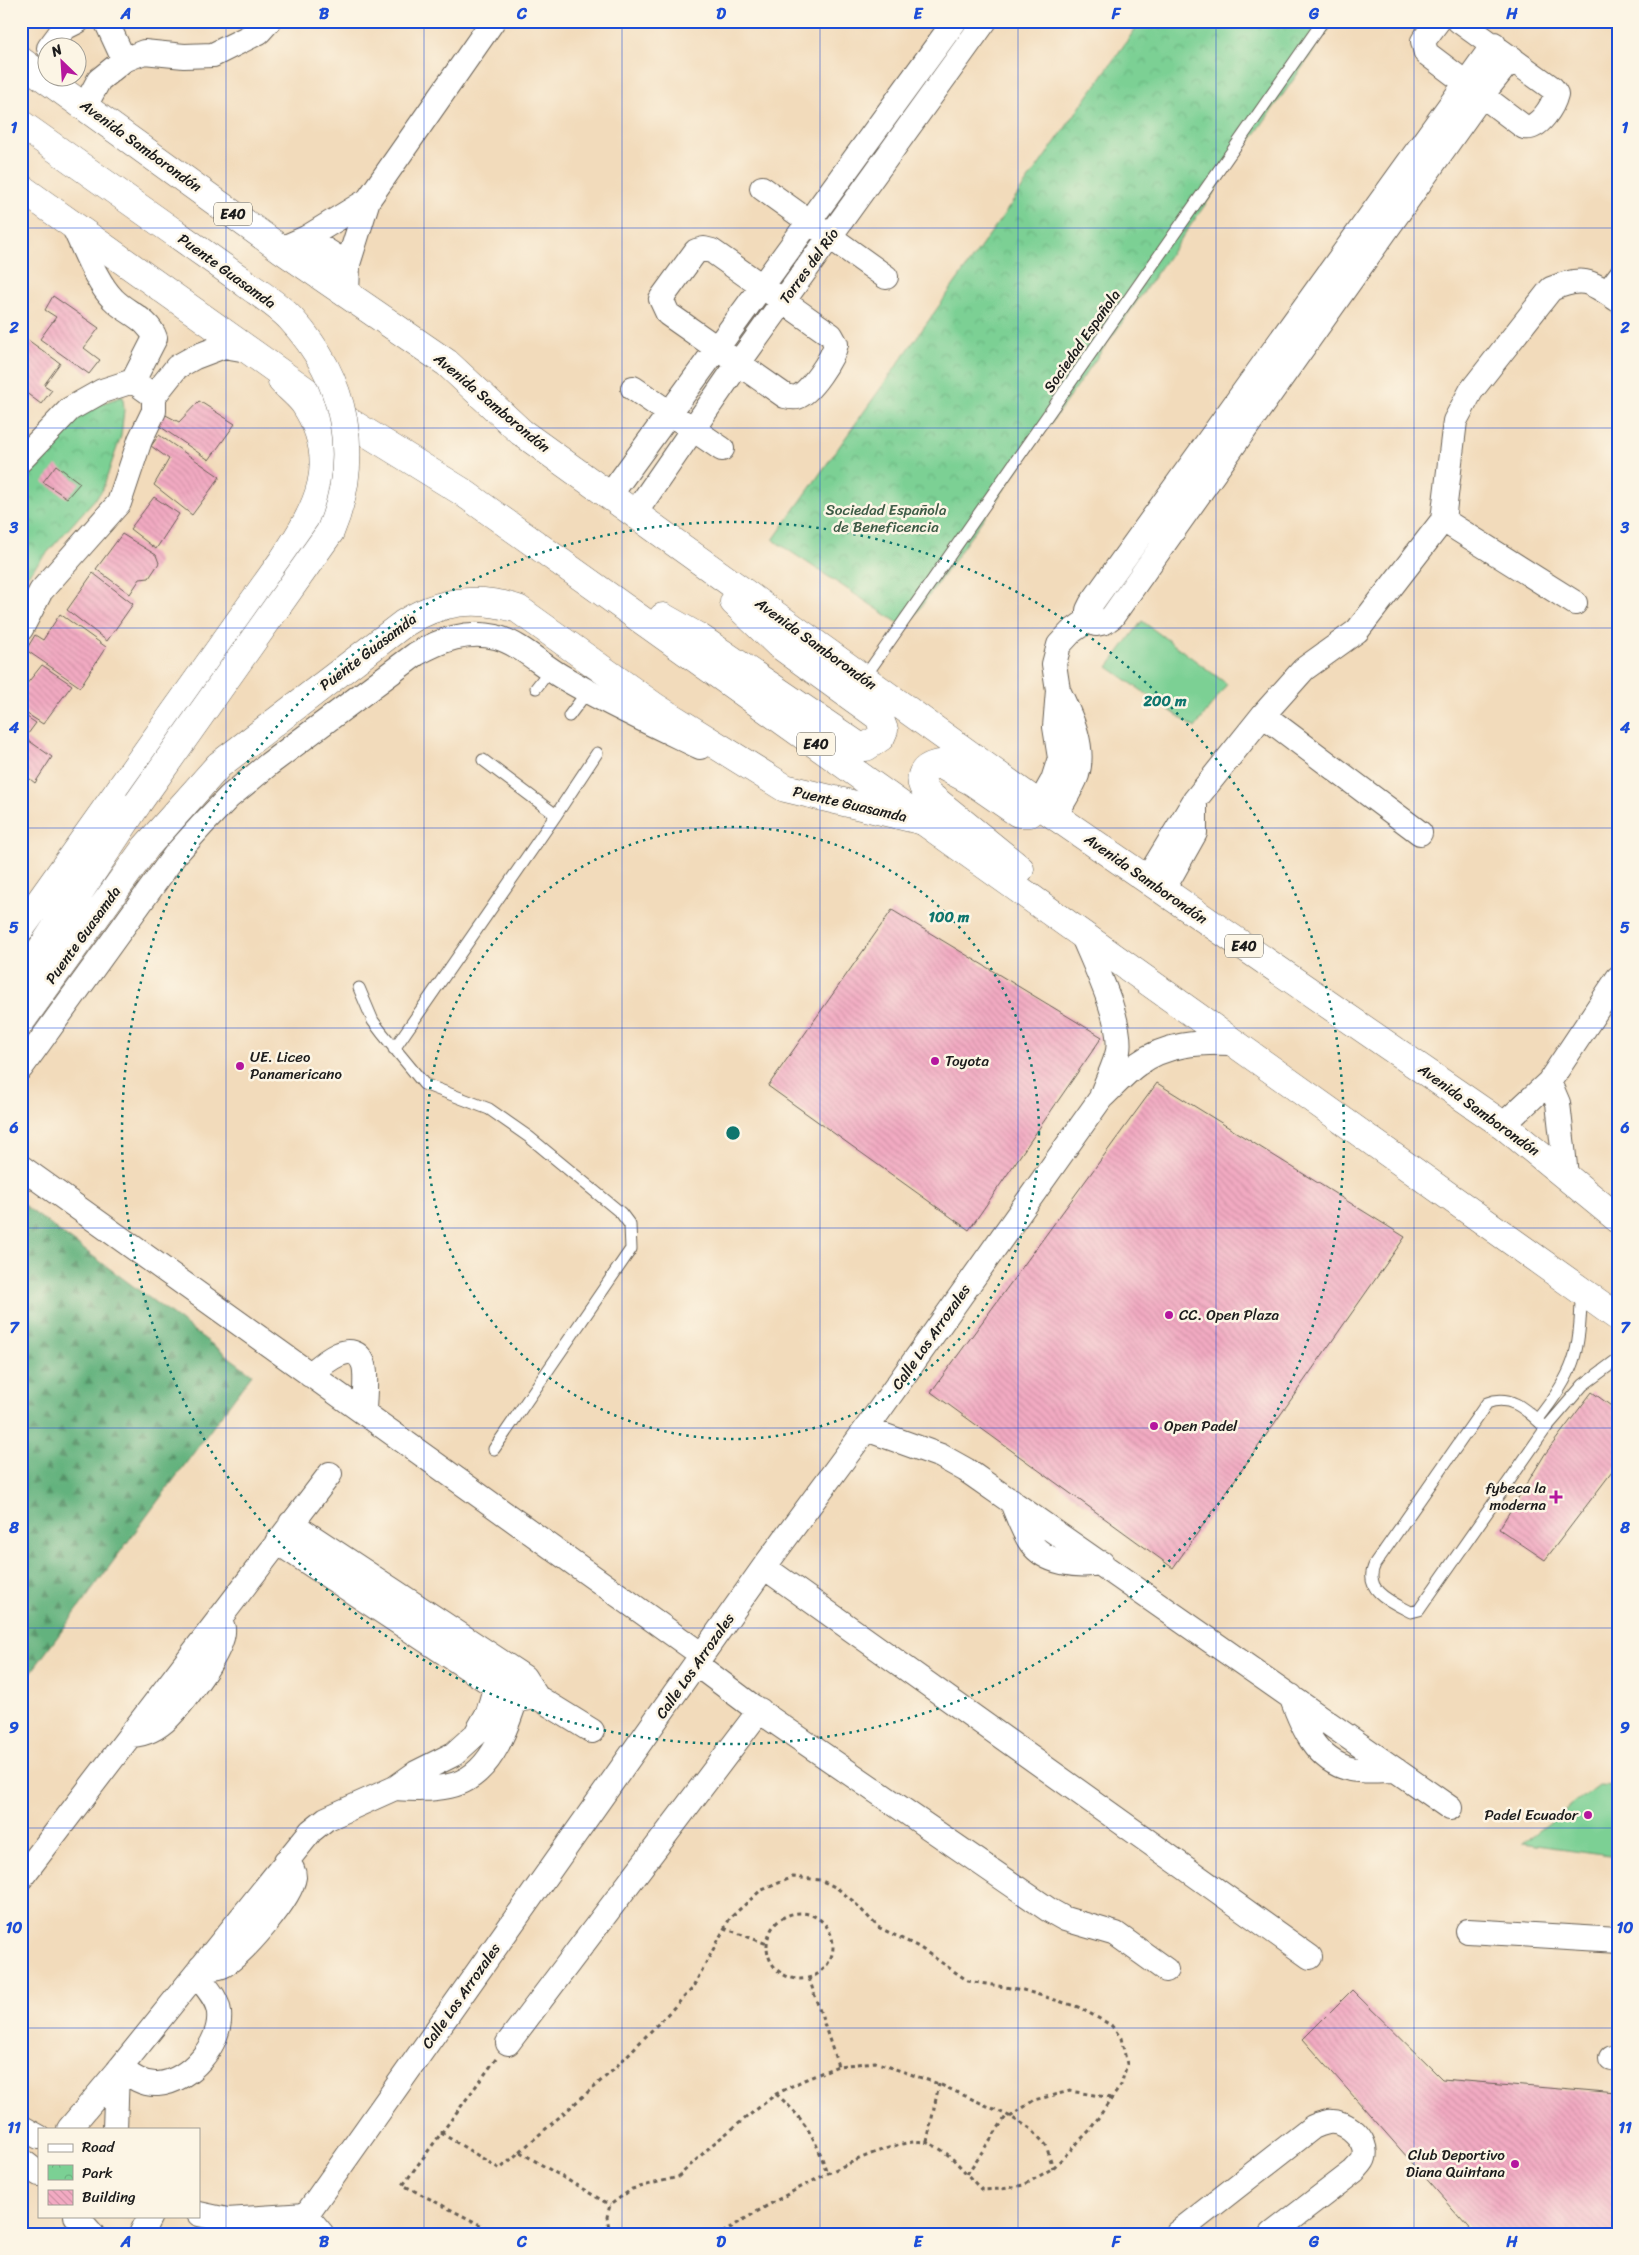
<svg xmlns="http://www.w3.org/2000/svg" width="1639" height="2255" font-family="Sriracha,sans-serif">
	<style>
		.forest { fill: url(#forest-firs); stroke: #40674d }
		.park { fill: url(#park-crowns); stroke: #4c7658 }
		.pitch { fill: #7bd094; stroke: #4c7658 }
		.building { fill: url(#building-back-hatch) }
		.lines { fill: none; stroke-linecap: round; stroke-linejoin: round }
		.lane-casing { stroke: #675f54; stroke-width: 13 }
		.street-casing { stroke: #675f54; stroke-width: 26 }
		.secondary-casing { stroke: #675f54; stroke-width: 29 }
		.highway-casing { stroke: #675f54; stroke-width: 29 }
		.path { stroke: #675f54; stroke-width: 3; stroke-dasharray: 4 4; stroke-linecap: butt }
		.lane { stroke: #fff; stroke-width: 11 }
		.street { stroke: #fff; stroke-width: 24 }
		.secondary { stroke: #fff; stroke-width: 28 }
		.highway { stroke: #fff; stroke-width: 28 }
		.secondary-bridge-casing { stroke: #675f54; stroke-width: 29; stroke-linecap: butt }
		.secondary-bridge { stroke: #fff; stroke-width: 28 }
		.grid { fill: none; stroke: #1d4ed8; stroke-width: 1; stroke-opacity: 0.55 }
		.ring { fill: none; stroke: #0f766e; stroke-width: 2.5; stroke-dasharray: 2.5 5 }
		.poi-dot { fill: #b5179e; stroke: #fcf5e5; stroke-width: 2 }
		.labels { text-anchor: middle; stroke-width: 5; stroke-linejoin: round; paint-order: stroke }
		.shield { fill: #fcf5e5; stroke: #5f5d58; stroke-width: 1 }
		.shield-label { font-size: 14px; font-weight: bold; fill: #1c1c1c }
		.street-label { font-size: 15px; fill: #1c1c1c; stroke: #fcf5e5 }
		.park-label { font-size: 15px; fill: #3d5b46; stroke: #fcf5e5 }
		.poi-label { font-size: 15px; fill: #1c1c1c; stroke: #fcf5e5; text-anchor: start }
		.centre { fill: #0f766e; stroke: #fcf5e5; stroke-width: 2.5 }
		.ring-label { font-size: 15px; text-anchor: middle; font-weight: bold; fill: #0f766e; stroke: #fcf5e5; stroke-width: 5; stroke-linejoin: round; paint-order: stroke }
		.neatline { fill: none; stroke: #1d4ed8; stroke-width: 2 }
		.grid-label { font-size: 16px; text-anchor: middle; font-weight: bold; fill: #1d4ed8 }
	</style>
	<defs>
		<pattern id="forest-firs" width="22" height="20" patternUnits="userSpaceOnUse" patternTransform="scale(1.25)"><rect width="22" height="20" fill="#64b27e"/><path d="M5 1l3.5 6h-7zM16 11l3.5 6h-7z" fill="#529066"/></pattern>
		<pattern id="park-crowns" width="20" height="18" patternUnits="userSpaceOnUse" patternTransform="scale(1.25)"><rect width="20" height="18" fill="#7bd094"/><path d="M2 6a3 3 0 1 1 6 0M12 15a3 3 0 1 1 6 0" fill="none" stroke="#6ab27f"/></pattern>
		<pattern id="building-back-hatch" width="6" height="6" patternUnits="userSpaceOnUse" patternTransform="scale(1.25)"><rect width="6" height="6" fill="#f2aac2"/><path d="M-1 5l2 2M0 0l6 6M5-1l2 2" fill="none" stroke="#cf92a6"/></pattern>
	</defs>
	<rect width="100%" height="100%" fill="#fcf5e5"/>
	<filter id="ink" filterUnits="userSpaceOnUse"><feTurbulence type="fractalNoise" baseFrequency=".02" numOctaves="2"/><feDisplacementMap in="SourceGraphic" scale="10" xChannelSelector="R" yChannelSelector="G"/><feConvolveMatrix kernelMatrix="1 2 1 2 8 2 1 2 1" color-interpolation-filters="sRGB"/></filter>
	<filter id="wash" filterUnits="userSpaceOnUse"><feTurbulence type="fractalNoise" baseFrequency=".0096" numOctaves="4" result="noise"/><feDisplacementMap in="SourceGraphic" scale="20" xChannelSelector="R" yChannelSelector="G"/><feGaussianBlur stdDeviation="1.12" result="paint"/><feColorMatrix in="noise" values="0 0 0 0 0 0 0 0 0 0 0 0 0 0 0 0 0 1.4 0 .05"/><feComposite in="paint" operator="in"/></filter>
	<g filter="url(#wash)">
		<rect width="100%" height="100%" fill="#f2dbbb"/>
		<path class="forest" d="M21 1203 252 1374 21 1686Z"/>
		<path class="park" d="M1141 21H1335L906 628 773 540Z
			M123 396 124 410 121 436 102 491 24 579 21 584V468L75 413Z"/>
		<path class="pitch" d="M1142 621 1227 684 1195 728 1108 667Z
			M1598 1785 1618 1786V1856L1522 1843Z"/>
		<g id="blocks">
			<path class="building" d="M53 296 99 328 84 348 100 360 89 374 40 339 56 317 45 310Z
				M21 335 60 363 44 385 52 390 41 404 21 389Z
				M199 401 235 424 209 460 155 423 162 413 179 422Z
				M159 435 220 477 192 515 154 485 169 459 151 446Z
				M56 465 80 483 67 498 43 482Z
				M154 497 179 514 156 549 130 529Z
				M122 534 156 555 159 563 149 578 140 579 130 594 96 569Z
				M93 573 133 604 107 641 67 610Z
				M60 614 106 647 80 687 26 650 35 635 43 640Z
				M42 665 72 685 43 724 21 710V691Z
				M21 713 36 723 25 738 52 757 35 783 21 772Z
				M892 910 1102 1037 969 1230 768 1086Z
				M1157 1083 1405 1237 1173 1568 931 1392Z
				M1592 1392 1618 1411V1464L1545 1560 1499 1529 1545 1454Z
				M1352 1990 1442 2079 1618 2094V2234H1475L1303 2039Z"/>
		</g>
	</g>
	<g filter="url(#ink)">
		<use href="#blocks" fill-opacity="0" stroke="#675f54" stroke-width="1"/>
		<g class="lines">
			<defs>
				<path id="lane" d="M1602 289 1618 268
					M864 678 1323 21
					M536 688 550 670
					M569 716 587 692
					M483 760 556 815
					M359 988 373 1021 382 1033 424 1084 489 1109 529 1137 621 1213 630 1225 631 1249 494 1449
					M394 1049 556 815 597 753
					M1537 1420C1574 1374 1581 1352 1581 1293
					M1546 1428C1528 1412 1512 1393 1487 1403L1375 1564C1362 1590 1391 1602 1411 1612L1419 1610 1546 1428 1583 1385 1618 1359"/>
				<path id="street" d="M106 21 124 60
					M1438 21 1423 41 1426 53 1524 127C1539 130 1553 106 1556 94L1552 88 1459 21
					M49 48 64 28 78 21
					M85 106 99 80 124 60 144 52 184 56 213 55 259 32 269 21
					M762 188 886 277
					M306 238 348 264
					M281 249 306 238 368 200
					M704 249 712 251 831 335 836 344C833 358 810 393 797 397 793 398 789 397 785 396L668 314 661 299 696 251Z
					M347 295 348 264 368 200 493 21
					M633 388 722 449
					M154 396 177 367 195 357 224 346 247 350
					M21 460 70 409 102 391 133 381 155 338C148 318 126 313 113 299 96 282 84 248 73 226
					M610 495 955 21
					M635 513 738 364 985 21
					M1443 520 1575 603
					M1088 620 1096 624 1105 622 1112 617 1482 95 1512 58
					M1088 620V610L1091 604 1494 44
					M21 629 41 591 119 503 140 440 154 411V396L133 381
					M1263 715 1420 833
					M1039 805 1053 780 1060 758 1055 727 1058 690 1054 664 1059 645 1071 632 1088 620
					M1055 816C1062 803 1072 789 1077 775 1086 746 1070 715 1058 690
					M1147 879 1195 800 1263 715 1304 669 1357 631 1443 520 1455 421 1471 391 1551 289C1583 275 1590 281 1618 300
					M1163 890 1195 833V800
					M1082 934C1093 962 1123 1021 1118 1051 1115 1065 1107 1080 1102 1094
					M21 1068 175 855 202 825 229 797 269 764 416 654C441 640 467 630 496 637 521 644 542 666 564 678 608 704 654 725 700 747
					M1549 1082 1558 1103 1566 1175
					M1503 1125 1549 1082 1618 978
					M21 1167 702 1655
					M310 1375C323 1363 354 1336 364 1365 367 1376 364 1400 364 1412
					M866 1429 941 1456 966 1470 1450 1808
					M1011 1500C1017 1514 1022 1530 1031 1543 1046 1564 1078 1567 1102 1563
					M291 1523 524 1677 537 1697 592 1731
					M277 1542 516 1700 537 1697
					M764 1567 1310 1957
					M696 1664 752 1706 1049 1910 1065 1919 1116 1934 1166 1970
					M1291 1696C1302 1726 1315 1760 1350 1769 1364 1772 1381 1770 1396 1770
					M132 1735C146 1734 159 1727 169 1717 183 1703 226 1648 223 1629 223 1626 220 1622 219 1618
					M395 1788C412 1789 431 1790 449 1786 494 1777 508 1721 521 1684
					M21 1878 330 1474
					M1468 1931 1618 1940
					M201 1967C209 1968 216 1969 224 1965 243 1953 291 1899 294 1877 294 1870 290 1865 286 1861
					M508 2043 760 1710
					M1611 2058 1618 2059
					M120 2068C132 2077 143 2085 158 2084 189 2082 222 2043 219 2013 218 1998 204 1985 196 1974
					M21 2127 39 2137
					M69 2129 117 2072 311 1831 326 1819 395 1788 416 1773 454 1754 476 1734 488 1713 502 1664
					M115 2129 117 2072
					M21 2160 39 2174
					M199 2214 227 2220 306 2215 322 2234
					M76 2216 92 2234
					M141 2234 150 2216
					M289 2234 306 2215 764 1567 866 1429 1101 1098C1113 1087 1125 1073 1138 1064 1165 1044 1198 1042 1231 1043
					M1176 2234 1313 2127C1317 2125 1323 2123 1328 2122 1346 2120 1369 2139 1364 2158 1363 2163 1357 2167 1354 2171L1272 2234"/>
				<path id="secondary" d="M21 928 283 560C318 508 343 462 304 403 298 395 289 388 282 381
					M21 980 138 803
					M21 1021 146 847 219 765 403 624C440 600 477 596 518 609L655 707 785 788 923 821"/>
				<path id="highway" d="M21 61 281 249 447 363 521 432 1055 816 1503 1125 1618 1219
					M21 188 348 421 461 491 1618 1317
					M663 617 700 638 857 745 866 747 881 737 884 730 879 717 778 644 734 602
					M1020 869 929 795C916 781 920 767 939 764L973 782 1018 813H1030L1039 805"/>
			</defs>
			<use href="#lane" class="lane-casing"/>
			<use href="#street" class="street-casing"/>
			<use href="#secondary" class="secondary-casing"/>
			<use href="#highway" class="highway-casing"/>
			<path class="path" d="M767 1946a33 33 0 1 1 66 0a33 33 0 1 1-66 0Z
				M724 1928 767 1944
				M809 1978 838 2066
				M496 2059 403 2185 498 2234
				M776 2094C803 2117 818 2141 827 2174
				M1010 2117 1034 2100 1070 2091 1112 2098
				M441 2133 500 2169 612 2071 692 1989 730 1918 760 1891 793 1877 820 1880 837 1888 853 1901 878 1927 919 1947 968 1981 1023 1990 1078 2007 1111 2025 1121 2038 1127 2064 1121 2085 1089 2131 1053 2168 1024 2185 1002 2189 982 2190C964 2173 952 2152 928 2143 894 2130 753 2212 721 2234
				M927 2142 939 2084
				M520 2152 610 2205
				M967 2174 1007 2115
				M610 2234 607 2217 610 2205 632 2189 678 2177 713 2144 776 2094 804 2080 838 2066 875 2062 939 2084 1007 2115 1030 2128 1046 2145 1053 2168"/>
			<use href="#lane" class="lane"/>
			<use href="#street" class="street"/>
			<use href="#secondary" class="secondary"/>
			<use href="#highway" class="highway"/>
			<defs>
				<path id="secondary-bridge" d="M21 124C73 161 124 197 175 233 200 251 225 268 249 286 263 296 279 306 291 319 346 379 362 456 330 532L138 803"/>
			</defs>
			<use href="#secondary-bridge" class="secondary-bridge-casing"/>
			<use href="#secondary-bridge" class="secondary-bridge"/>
		</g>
	</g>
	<path class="grid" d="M226 21V2234M424 21V2234M622 21V2234M820 21V2234M1018 21V2234M1216 21V2234M1414 21V2234M21 228H1618M21 428H1618M21 628H1618M21 828H1618M21 1028H1618M21 1228H1618M21 1428H1618M21 1628H1618M21 1828H1618M21 2028H1618"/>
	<g class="ring">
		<circle cx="733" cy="1133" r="306"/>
		<circle cx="733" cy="1133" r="611"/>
	</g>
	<g class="poi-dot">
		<circle cx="935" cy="1061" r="5"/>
		<circle cx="240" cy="1066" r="5"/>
		<circle cx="1169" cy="1315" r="5"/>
		<circle cx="1154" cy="1426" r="5"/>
		<path d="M1553.5 1489.5h5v5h5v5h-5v5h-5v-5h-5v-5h5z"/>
		<circle cx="1588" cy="1815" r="5"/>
		<circle cx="1515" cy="2164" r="5"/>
	</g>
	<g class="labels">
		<g class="shield">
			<rect x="214" y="202.5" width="38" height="23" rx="4"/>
			<rect x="797" y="732.5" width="38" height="23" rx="4"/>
			<rect x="1225" y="934.5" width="38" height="23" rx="4"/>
		</g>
		<g class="shield-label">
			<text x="233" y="219">E40</text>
			<text x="816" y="749">E40</text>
			<text x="1244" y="951">E40</text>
		</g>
		<g class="street-label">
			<text transform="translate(141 146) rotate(36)" y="5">Avenida Samborondón</text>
			<text transform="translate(809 266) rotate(-54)" y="5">Torres del Río</text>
			<text transform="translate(227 271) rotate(36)" y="5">Puente Guasamda</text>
			<text transform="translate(1082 341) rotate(-55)" y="5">Sociedad Española</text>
			<text transform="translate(492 403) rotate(40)" y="5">Avenida Samborondón</text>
			<text transform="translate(816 644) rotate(36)" y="5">Avenida Samborondón</text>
			<text transform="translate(368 652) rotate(-37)" y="5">Puente Guasamda</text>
			<text transform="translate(850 804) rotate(13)" y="5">Puente Guasamda</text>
			<text transform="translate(1146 879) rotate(35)" y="5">Avenida Samborondón</text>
			<text transform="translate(83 935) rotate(-54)" y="5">Puente Guasamda</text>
			<text transform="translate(1479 1110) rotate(36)" y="5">Avenida Samborondón</text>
			<text transform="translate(931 1337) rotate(-55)" y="5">Calle Los Arrozales</text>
			<text transform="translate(695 1666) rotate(-55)" y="5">Calle Los Arrozales</text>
			<text transform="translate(461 1996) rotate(-55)" y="5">Calle Los Arrozales</text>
		</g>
		<g class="park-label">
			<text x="886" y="515">Sociedad Española<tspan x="886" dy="17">de Beneficencia</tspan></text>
		</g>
		<g class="poi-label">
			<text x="250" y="1062">UE. Liceo<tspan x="250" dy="17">Panamericano</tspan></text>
			<text x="945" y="1066">Toyota</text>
			<text x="1179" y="1320">CC. Open Plaza</text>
			<text x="1164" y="1431">Open Padel</text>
			<text x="1546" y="1493" text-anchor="end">fybeca la<tspan x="1546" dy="17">moderna</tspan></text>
			<text x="1578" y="1820" text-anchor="end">Padel Ecuador</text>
			<text x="1505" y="2160" text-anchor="end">Club Deportivo<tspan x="1505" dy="17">Diana Quintana</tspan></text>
		</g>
	</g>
	<circle cx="733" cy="1133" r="8" class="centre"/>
	<g class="ring-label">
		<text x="1165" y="706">200 m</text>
		<text x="949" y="922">100 m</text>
	</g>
	<rect width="1639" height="2255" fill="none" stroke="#fcf5e5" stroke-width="55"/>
	<rect x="38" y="2128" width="162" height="90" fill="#fcf5e5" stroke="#a29e95"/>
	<rect x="48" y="2144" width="25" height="8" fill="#ffffff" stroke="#a29e95"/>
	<text x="82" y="2152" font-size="15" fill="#1c1c1c">Road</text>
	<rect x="48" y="2165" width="25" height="15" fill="url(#park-crowns)" stroke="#a29e95"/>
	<text x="82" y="2178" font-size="15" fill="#1c1c1c">Park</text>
	<rect x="48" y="2190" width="25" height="15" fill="url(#building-back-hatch)" stroke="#a29e95"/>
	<text x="82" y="2202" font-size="15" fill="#1c1c1c">Building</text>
	<g transform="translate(62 62) rotate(335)"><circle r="24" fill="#fcf5e5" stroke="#a29e95"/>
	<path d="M0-4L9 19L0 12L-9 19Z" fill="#b5179e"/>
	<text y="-8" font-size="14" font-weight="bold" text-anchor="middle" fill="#1c1c1c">N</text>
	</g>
	<rect x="28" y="28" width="1584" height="2200" class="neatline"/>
	<g class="grid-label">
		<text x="126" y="19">A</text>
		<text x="324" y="19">B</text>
		<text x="522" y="19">C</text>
		<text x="721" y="19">D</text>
		<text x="918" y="19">E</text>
		<text x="1116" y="19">F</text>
		<text x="1314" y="19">G</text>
		<text x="1512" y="19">H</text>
		<text x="14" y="133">1</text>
		<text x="1625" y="133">1</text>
		<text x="14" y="333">2</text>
		<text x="1625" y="333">2</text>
		<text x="14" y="533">3</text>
		<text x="1625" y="533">3</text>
		<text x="14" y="733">4</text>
		<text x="1625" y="733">4</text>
		<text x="14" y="933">5</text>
		<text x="1625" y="933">5</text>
		<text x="14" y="1133">6</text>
		<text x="1625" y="1133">6</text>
		<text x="14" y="1333">7</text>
		<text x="1625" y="1333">7</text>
		<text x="14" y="1533">8</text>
		<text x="1625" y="1533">8</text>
		<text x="14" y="1733">9</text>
		<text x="1625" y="1733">9</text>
		<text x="14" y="1933">10</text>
		<text x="1625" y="1933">10</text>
		<text x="14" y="2133">11</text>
		<text x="1625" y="2133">11</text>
		<text x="126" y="2247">A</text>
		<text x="324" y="2247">B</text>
		<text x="522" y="2247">C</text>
		<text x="721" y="2247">D</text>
		<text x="918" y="2247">E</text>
		<text x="1116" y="2247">F</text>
		<text x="1314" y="2247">G</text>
		<text x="1512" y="2247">H</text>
	</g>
</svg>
